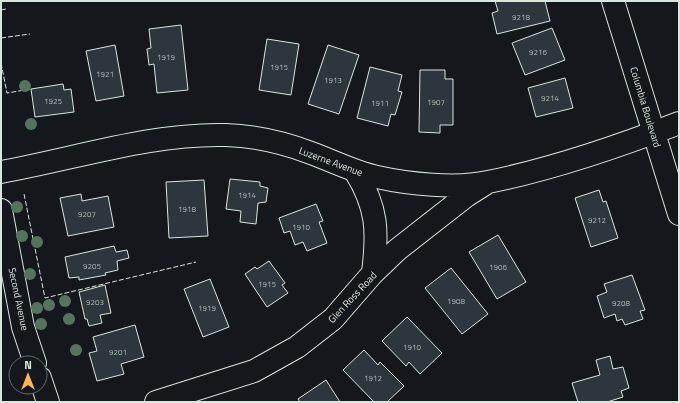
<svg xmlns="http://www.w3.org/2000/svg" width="680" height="403" font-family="'Titillium Web',sans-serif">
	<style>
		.building { fill: #2c363c; stroke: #d8e6dc }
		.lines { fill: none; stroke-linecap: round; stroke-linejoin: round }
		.minor-casing { stroke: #d8e6dc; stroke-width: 24 }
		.minor { stroke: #14181c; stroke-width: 22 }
		.fence { stroke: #d8e6dc; stroke-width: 1; stroke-dasharray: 5 2; stroke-linecap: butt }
		.tree { fill: #55745f }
		.labels { text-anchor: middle; stroke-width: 3; stroke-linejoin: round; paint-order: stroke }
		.number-label { font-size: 8px; fill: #adbab4 }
		.street-label { font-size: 10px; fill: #d8e6dc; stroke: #14181c }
	</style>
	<rect width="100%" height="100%" fill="#14181c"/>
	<path class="building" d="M495 1H545L550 21 497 34 492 13 498 11Z
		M181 25 188 90 157 93 154 64 149 65 147 49 151 48 149 29Z
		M552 28 565 60 525 75 512 43Z
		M267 39 299 44 291 95 259 90Z
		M115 45 124 96 96 101 86 51Z
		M328 45 359 55 339 114 308 104Z
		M370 67 402 75 398 91 402 92 395 115 391 114 388 126 357 118Z
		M420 70H445V79H453V125H440V133L419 132Z
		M565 78 573 108 536 117 528 88Z
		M63 84 64 90 71 89 74 112 35 117 31 89Z
		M230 179 260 182V186L268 188 266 202 258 203 256 224 240 222 241 211 226 209Z
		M204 180 208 236 169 238 166 182Z
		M599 190 603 202 606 201 618 238 591 247 575 198Z
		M81 194 82 201 108 196 114 227 68 236 60 198Z
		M316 204 323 221 319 222 327 243 307 251 303 242 295 245 290 231 284 233 279 218Z
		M498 235 526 282 497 299 469 252Z
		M114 246 116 252 127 250 129 258 117 261 118 270 105 273 106 275 79 280V277L69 278 65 257Z
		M269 261 285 283 282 285 288 293 267 307 245 274 255 267 257 269Z
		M451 268 488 314 462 334 425 288Z
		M632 275 645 310 640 311 643 319 625 325 622 319 617 321 615 314 604 318 597 296 607 292 604 284Z
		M210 279 229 327 203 337 184 289Z
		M105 285 111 313 100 315 102 323 89 326 87 319H85L79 292Z
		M407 317 442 353 420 374 409 362 406 366 382 341Z
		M135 325 144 357 121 364 124 374 97 381 89 353 97 351 93 337Z
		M364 350 378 365 380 362 404 386 387 402H374L343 370Z
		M610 356 613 369 623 367 629 388 621 391 623 397 607 402H578L572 383 600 375 596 360Z
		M326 380 340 402H300L298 399Z"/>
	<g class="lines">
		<defs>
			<path id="minor" d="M613 1 679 214
				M355 171C378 208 378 232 373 273
				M1 172C74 159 151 133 226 135 254 136 285 143 311 153 333 161 354 172 377 177 408 184 457 189 488 182 553 169 617 147 679 123
				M1 210 23 327 35 363
				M40 378 48 402
				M156 402 254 371 297 347 333 319 373 273 397 250 466 196 485 184"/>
		</defs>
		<use href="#minor" class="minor-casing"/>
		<use href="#minor" class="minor"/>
		<path class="fence" d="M1 10 6 9
			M1 38 30 34
			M1 63 7 93 31 89
			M24 194 45 298 196 262"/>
	</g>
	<g class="tree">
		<circle cx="25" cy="86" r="6"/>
		<circle cx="31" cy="124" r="6"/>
		<circle cx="17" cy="207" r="6"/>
		<circle cx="22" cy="236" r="6"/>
		<circle cx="37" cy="242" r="6"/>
		<circle cx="30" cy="274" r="6"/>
		<circle cx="65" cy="301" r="6"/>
		<circle cx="49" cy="305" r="6"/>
		<circle cx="37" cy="308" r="6"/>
		<circle cx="69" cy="319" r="6"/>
		<circle cx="41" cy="324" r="6"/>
		<circle cx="76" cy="350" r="6"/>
	</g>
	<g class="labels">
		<g class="number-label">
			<text x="521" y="20">9218</text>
			<text x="538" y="55">9216</text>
			<text x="166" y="60">1919</text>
			<text x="279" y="70">1915</text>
			<text x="105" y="77">1921</text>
			<text x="333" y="83">1913</text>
			<text x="550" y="101">9214</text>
			<text x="53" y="104">1925</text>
			<text x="436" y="105">1907</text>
			<text x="380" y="106">1911</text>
			<text x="247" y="198">1914</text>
			<text x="187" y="212">1918</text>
			<text x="87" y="217">9207</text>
			<text x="597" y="223">9212</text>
			<text x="301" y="230">1910</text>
			<text x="92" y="269">9205</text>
			<text x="498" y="270">1906</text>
			<text x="267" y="287">1915</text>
			<text x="456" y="304">1908</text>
			<text x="95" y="305">9203</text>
			<text x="621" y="306">9208</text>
			<text x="207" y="311">1919</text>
			<text x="412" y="350">1910</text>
			<text x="118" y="355">9201</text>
			<text x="373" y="381">1912</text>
		</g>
		<g class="street-label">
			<text transform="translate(646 107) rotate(73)" y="4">Columbia Boulevard</text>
			<text transform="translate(331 161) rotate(20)" y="4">Luzerne Avenue</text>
			<text transform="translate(352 297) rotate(-47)" y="4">Glen Ross Road</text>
			<text transform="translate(19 299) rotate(78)" y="4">Second Avenue</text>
		</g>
	</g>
	<rect width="680" height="403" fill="none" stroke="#d8e6dc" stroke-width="4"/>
	<g transform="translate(28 375)"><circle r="19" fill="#14181c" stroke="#626a69"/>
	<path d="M0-3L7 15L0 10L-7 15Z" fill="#ffb74d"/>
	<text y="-6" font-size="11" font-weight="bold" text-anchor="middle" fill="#d8e6dc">N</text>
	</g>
</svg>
